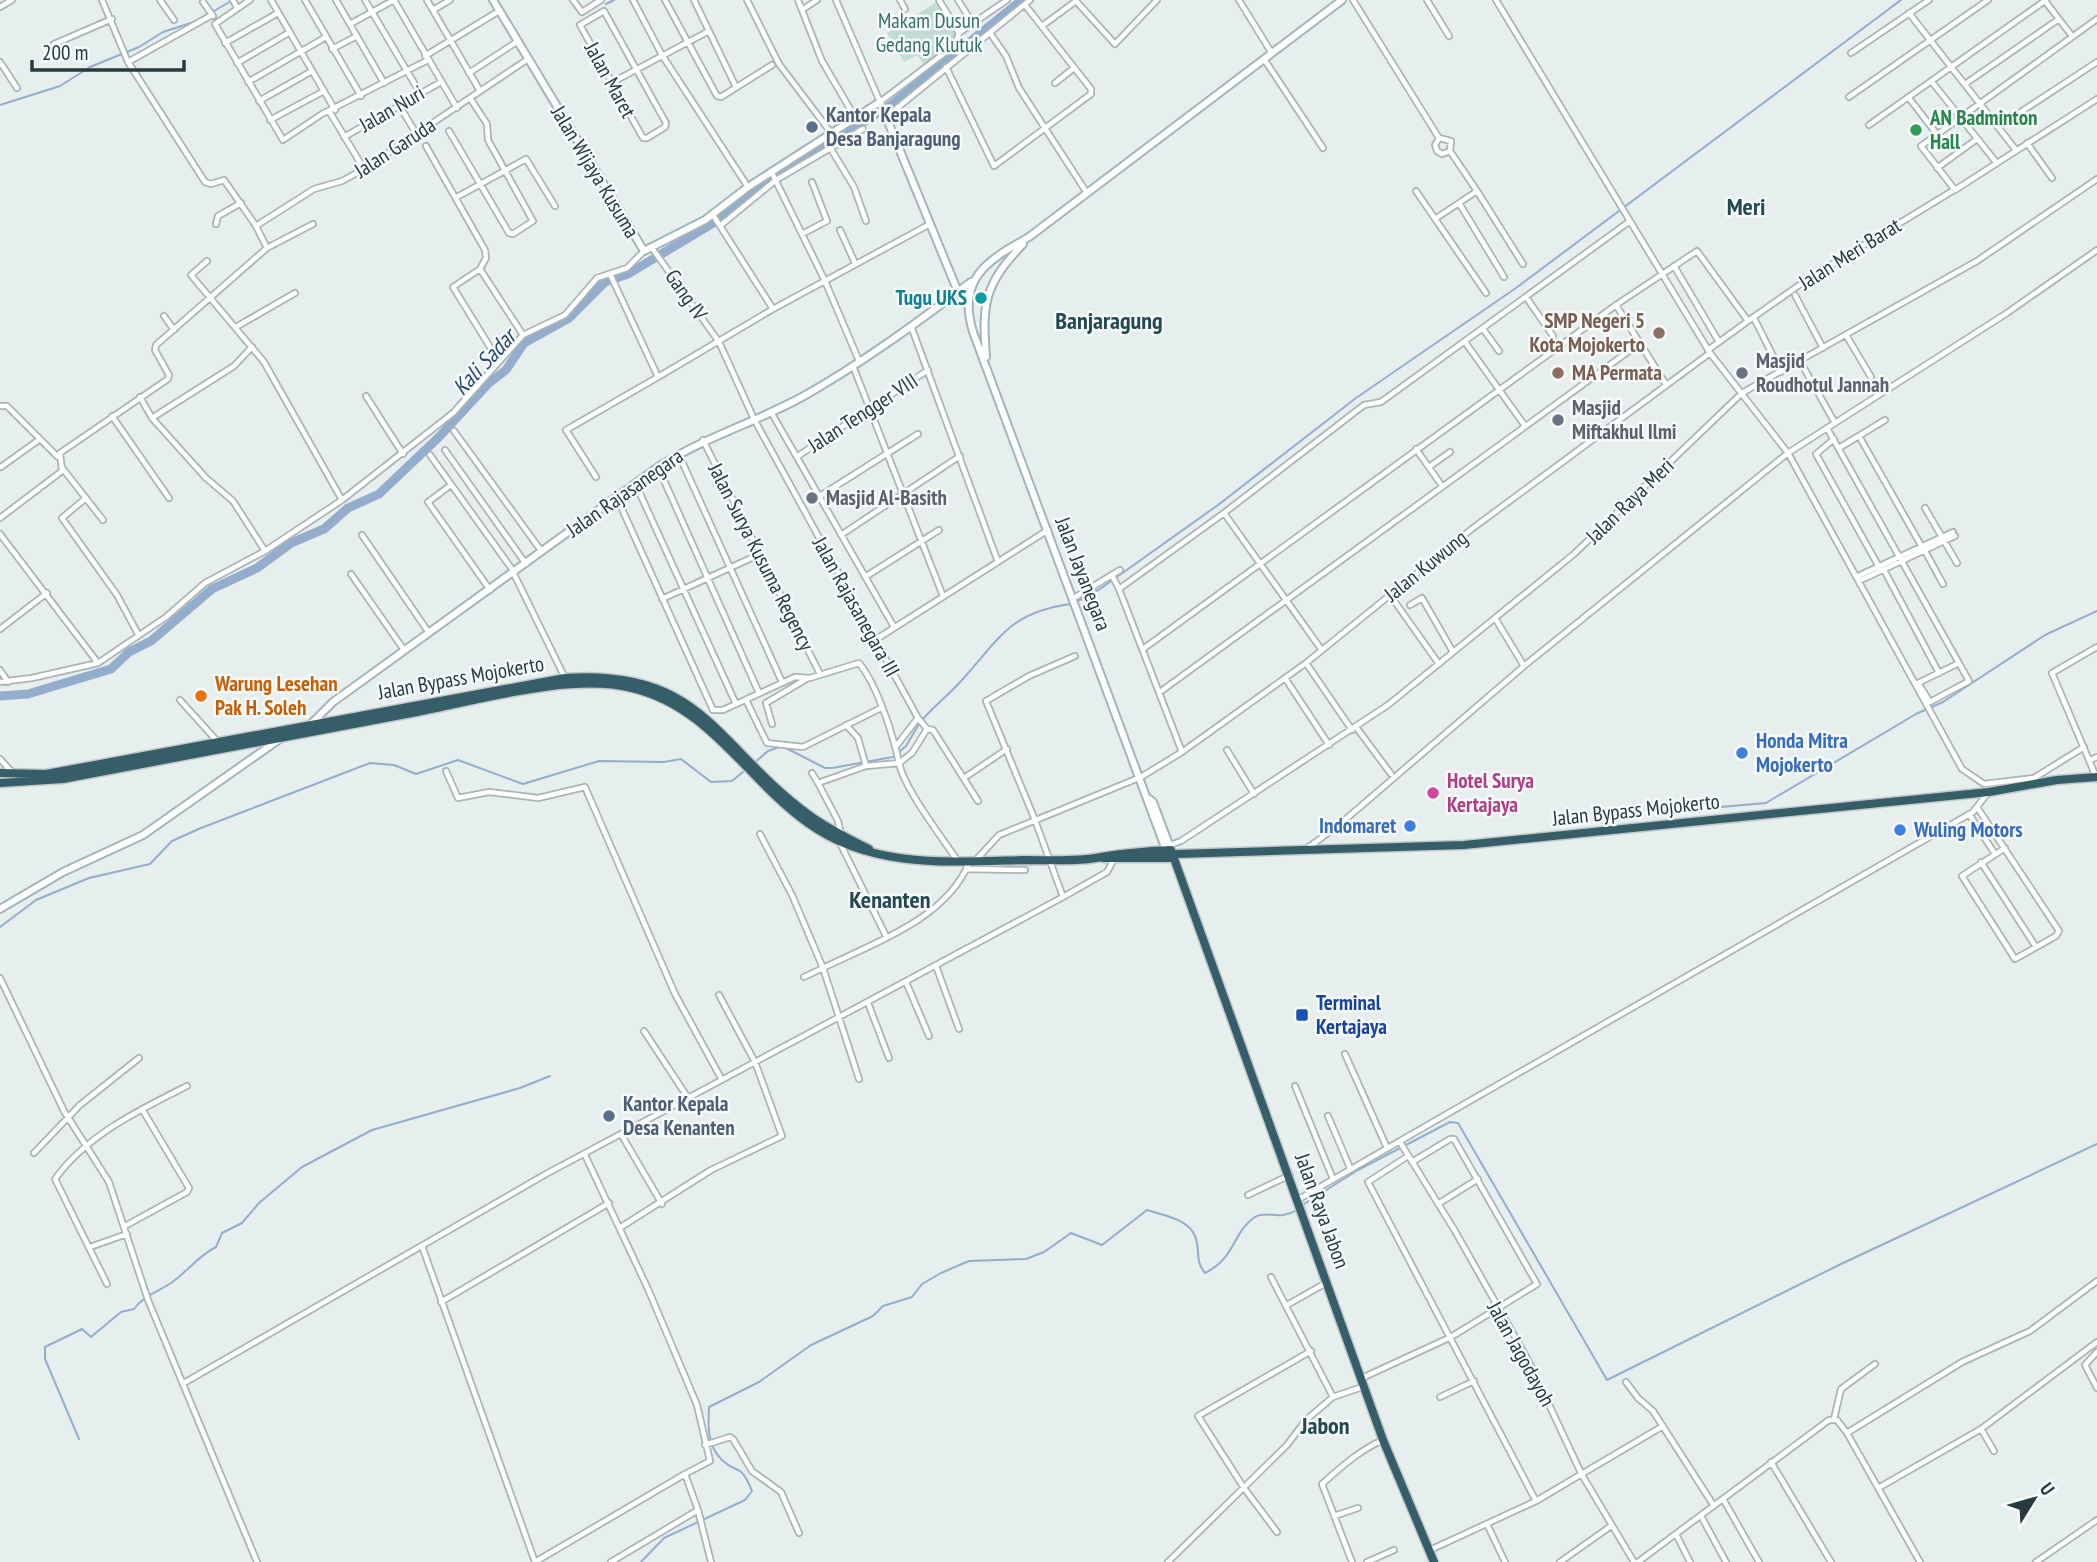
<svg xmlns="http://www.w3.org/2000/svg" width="2097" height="1562" font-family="'PT Sans Narrow',sans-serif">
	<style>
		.green { fill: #c2dcd4 }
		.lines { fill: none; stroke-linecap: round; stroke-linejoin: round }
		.stream { stroke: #95adcd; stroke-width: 2 }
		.river { stroke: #95adcd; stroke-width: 9 }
		.street-casing { stroke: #aab5b6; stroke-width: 8 }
		.secondary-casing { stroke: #a3b5b6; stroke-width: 10 }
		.highway-casing { stroke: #c3c8c9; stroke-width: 11 }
		.street { stroke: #fff; stroke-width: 4.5 }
		.secondary { stroke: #fff; stroke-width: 6 }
		.highway { stroke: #355e68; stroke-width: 8 }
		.service-dot { fill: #5c6f8a; stroke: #f7fafa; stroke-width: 2.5 }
		.leisure-dot { fill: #2e9e5b; stroke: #f7fafa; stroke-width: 2.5 }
		.culture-dot { fill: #0f9aa8; stroke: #f7fafa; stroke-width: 2.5 }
		.education-dot { fill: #8d6e63; stroke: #f7fafa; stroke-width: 2.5 }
		.worship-dot { fill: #6b7280; stroke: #f7fafa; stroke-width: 2.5 }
		.food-dot { fill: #e8710a; stroke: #f7fafa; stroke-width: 2.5 }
		.shop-dot { fill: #3f7fe0; stroke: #f7fafa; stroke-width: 2.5 }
		.hotel-dot { fill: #d1479c; stroke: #f7fafa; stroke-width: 2.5 }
		.transit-dot { fill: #1a4fb4; stroke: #f7fafa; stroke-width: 2.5 }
		.labels { text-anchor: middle; stroke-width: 5; stroke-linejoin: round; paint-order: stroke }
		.park-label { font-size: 21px; fill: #357266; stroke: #f7fafa }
		.street-label { font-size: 21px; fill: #273b3f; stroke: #f7fafa }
		.service-label { font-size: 21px; font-weight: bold; fill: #4e5e75; stroke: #f7fafa; text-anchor: start }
		.leisure-label { font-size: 21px; font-weight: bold; fill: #27864d; stroke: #f7fafa; text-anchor: start }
		.culture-label { font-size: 21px; font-weight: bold; fill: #0d838f; stroke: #f7fafa; text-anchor: end }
		.education-label { font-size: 21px; font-weight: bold; fill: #785e54; stroke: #f7fafa; text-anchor: end }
		.worship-label { font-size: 21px; font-weight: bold; fill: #5b616d; stroke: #f7fafa; text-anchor: start }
		.food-label { font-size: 21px; font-weight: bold; fill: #c56008; stroke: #f7fafa; text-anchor: start }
		.shop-label { font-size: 21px; font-weight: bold; fill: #366cbe; stroke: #f7fafa; text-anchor: start }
		.hotel-label { font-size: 21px; font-weight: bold; fill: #b23c85; stroke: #f7fafa; text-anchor: start }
		.transit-label { font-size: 21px; font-weight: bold; fill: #164399; stroke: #f7fafa; text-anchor: start }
		.water-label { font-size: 23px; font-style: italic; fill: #264776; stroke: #f7fafa }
		.quarter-label { font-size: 24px; font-weight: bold; fill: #24484f; stroke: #f7fafa }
	</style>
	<rect width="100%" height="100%" fill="#e7eeee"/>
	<path class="green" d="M938 1 957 33 953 44 925 66 917 55 904 62 887 33Z"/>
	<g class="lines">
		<path class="stream" d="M606 4 614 0
			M0 105 60 86 90 67 139 47 163 32 197 21 231 1
			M1076 602 1100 589 1218 505 1356 398 1516 288 1901 0
			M923 719C935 705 950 694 962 680 1000 638 1010 612 1071 604
			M754 763 768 751 782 746 825 768H832L893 757 906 746 919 724
			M1709 808 1766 803 1916 714 1943 702 2045 635 2097 611
			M0 927 36 900 89 878 150 864 172 841 201 828 370 763 394 765 416 774 458 760 523 784 599 761 664 762 681 759 711 782 732 781 744 771
			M1301 1206 1358 1170 1450 1122 1458 1123 1607 1380 1841 1264 2097 1144
			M79 1439 45 1359V1347L82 1329 91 1337 121 1312 134 1309C143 1296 159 1291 171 1283 188 1271 198 1256 216 1247L222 1233 242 1223 259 1203 302 1167 372 1130 520 1088 550 1076
			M641 1562 664 1538 745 1500 752 1491C740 1461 737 1475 722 1460 707 1446 708 1425 709 1407L759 1382 811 1345 873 1316 883 1306 912 1297 922 1284 941 1273 969 1261 1026 1259 1044 1252 1071 1233 1102 1245 1147 1210C1163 1215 1188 1219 1195 1236 1201 1250 1194 1260 1205 1273 1236 1258 1233 1231 1255 1217 1267 1210 1279 1221 1297 1210"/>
		<path class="river" d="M0 696 28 694 111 669 129 652 151 641 212 589 257 568 291 543 324 529 348 508 379 494 439 437 489 383 506 370 524 343 569 318 605 282 628 274 710 225 783 172 891 105 1022 0"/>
		<defs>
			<path id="street" d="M160 0 174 20
				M233 0 237 8
				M250 0 215 24 283 140 322 114 428 60
				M271 0 335 110
				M305 0 361 96
				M336 0 384 83
				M365 0 420 93
				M394 0 457 108
				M427 0 480 91
				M573 0 582 12 601 0
				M633 0 662 55 748 187
				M665 0 717 96 721 97 772 65
				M694 0 736 87
				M747 0 779 64 832 134
				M798 0 822 61 856 119
				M836 0 880 102 955 45 959 33 1007 0
				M900 0 905 9
				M939 0 959 33
				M958 0 973 24
				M1239 0 1271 52
				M1353 0 1439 138
				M1427 0 1449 36
				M1496 0 1710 353 1788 453 1962 769 1984 784 2034 778 2084 747
				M1076 1 1115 44 1157 0
				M2045 1 2072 36
				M203 2 213 16
				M0 7 12 0
				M433 10 450 0
				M802 10 817 0
				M604 11 666 123 665 127 647 138H643L580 25Z
				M1909 13 2016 150
				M2097 19 1921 146 1955 190 2097 99
				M350 24 394 0
				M1042 26 1076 1
				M990 33 1006 56 1019 88 1087 193
				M225 43 278 13
				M54 44 112 19
				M332 49 357 36
				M1851 53 1929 0
				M425 56 499 11
				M1264 59 1323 148
				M0 62 17 88
				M128 62 212 15
				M237 63 290 32
				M946 67 994 166 1091 94V89L1025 5
				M469 73 518 41
				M248 82 326 37
				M1932 82 1996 162
				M611 83 709 31
				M1055 83 1074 68
				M1965 84 2059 19
				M1849 97 1988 0
				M1909 98 1936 133
				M259 101 312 71
				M399 105 417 135
				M329 111 364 169
				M886 117 1030 0
				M270 120 324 91
				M1869 125 2046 0
				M1998 127 2097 62
				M449 131 509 233 513 234 533 221 488 140 487 124 470 98
				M344 137 441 82
				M1439 138 1451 141 1450 151 1477 191
				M1439 138 1435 145 1437 151 1442 154 1450 151
				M2027 143 2052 178
				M426 146 485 250 486 258 480 269 523 335
				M831 149 854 187 866 221
				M1937 168 1977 139
				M771 171 825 281 859 361
				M1416 191 1486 293
				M457 197 526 159 555 206
				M1459 203 1504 277
				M713 215 773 309
				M1435 219 1477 191 1523 264
				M216 224 218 216 241 203
				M256 226 314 189 342 181 364 169 528 59
				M720 226 776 180 863 129
				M840 230 855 263
				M802 234 827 221 812 182
				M267 248 313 224
				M652 248 719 342 754 419 918 718 927 729 912 753 899 763 866 766 818 783 838 821 841 834
				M207 261 191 275 264 362 342 500
				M1674 266 1719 342
				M480 269 453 287 498 360
				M610 274 658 377 773 309 930 224
				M1795 295 1823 348
				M1526 297 1553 336
				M1616 305 1665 383
				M164 316 174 330
				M1754 318 1781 372
				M1748 321 1808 279 1954 190
				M911 326 998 562
				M236 327 295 293
				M1483 329 1499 351
				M1846 335 1871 377
				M1465 342 1525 426
				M1800 361 1835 423
				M853 366 943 596
				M366 396 403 454
				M140 397 152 418 206 478 233 501 265 551
				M0 406H7L40 439
				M771 412 894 627
				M112 416 169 498
				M152 418 234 366 252 347
				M1827 428 1969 681 1930 702 1918 683
				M454 431 542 552
				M1859 436 1922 547
				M1834 439 1816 454 1879 567
				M703 440 820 674
				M1839 448 1885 420
				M1416 449 1440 483
				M445 450 526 564
				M430 455 514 572
				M679 455 782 682
				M798 456 928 370
				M1 467 40 439 58 457
				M658 467 759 693
				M1429 467 1450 452
				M63 469 103 520
				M596 477 566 430 658 377
				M451 485 428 502 490 590
				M636 485 736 704
				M820 496 918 434
				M86 498 62 518 117 595 138 634
				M617 498 713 710H723L795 677 810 678 859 663C877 685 893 734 899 763 905 790 941 836 957 860
				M1925 508 1957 563
				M1224 513 1321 649
				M0 518 62 471 60 453 168 379 169 375 155 350 156 345 267 248 256 226 224 180 211 184 205 182 128 62 102 0
				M0 534 98 663
				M362 535 429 633
				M841 535 960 456
				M1925 551 1943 584
				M1884 570 1939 673
				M351 574 404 650
				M514 574 565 678
				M1112 575 1119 589
				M865 577 939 530
				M1856 577 1953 532
				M1859 581 1955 536
				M1390 595 1439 664
				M1074 598 1120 570
				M662 599 760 554
				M1410 605 1422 598 1453 652
				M1495 618 1524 666
				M0 629 47 593
				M875 640 1048 530
				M2097 647 2052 673 2097 779
				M1143 649 1616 305 1697 251 1748 321 1708 350
				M1306 663 1352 730
				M0 670 8 682
				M1285 678 1329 745
				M0 682 32 678 98 663 166 617 205 583 265 551 342 500 453 413 523 335 565 315 597 278 627 268 644 251
				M1918 683 1959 663
				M1160 692 1640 343
				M180 700 217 741
				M746 700 767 743 803 747 881 708
				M772 724 766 703 808 678
				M846 725 858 738 866 766
				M1356 727 1391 774
				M927 729 933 730 978 801
				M897 745 918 718
				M1227 750 1254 794
				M1182 752 1119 589 1224 513 1364 405 1381 402 1630 221
				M0 759 11 771
				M2090 760 2097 757
				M446 771 458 798 489 792 538 798 585 787 675 994 722 1080
				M812 773 818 783
				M964 778 1007 749
				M1977 807 2059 931 2056 936 2015 959 1962 876 2005 848
				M1969 814 1995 854
				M760 834 792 895 823 968 804 977
				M840 843 886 936
				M1170 845 1181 841 1388 705 1574 554 1742 393 1977 261 2097 179
				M1306 849 1339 825 1524 666 1788 453 2007 313 2097 250
				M975 861 999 835 1141 777 1182 752 1306 663 1473 528 1710 353
				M1981 862 2036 947
				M966 869 1025 870
				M1063 897 1035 820 986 701 1029 676 1075 656
				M936 966 959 1029
				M0 978 64 1111 109 1182 148 1300 257 1562
				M906 982 929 1036
				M868 1003 889 1058
				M644 1031 688 1098
				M1345 1054 1387 1148
				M859 1079 823 968C874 943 946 919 969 863
				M1295 1086 1333 1179
				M1328 1116 1350 1168
				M621 1134 662 1204
				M1400 1142 1455 1231 1528 1360 1582 1475 1634 1562
				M34 1153 80 1105 139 1058
				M585 1155 648 1289 697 1405 710 1461 685 1474 698 1510 611 1562
				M1408 1156 1368 1182 1536 1501
				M1248 1195 1290 1175
				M1299 1199 1973 812 1987 794
				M1438 1204 1478 1179
				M125 1226 187 1192 189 1188 142 1109
				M621 1227 711 1170 782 1136 755 1062 719 995
				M422 1246 535 1562
				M90 1247 127 1234
				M1271 1277 1333 1397
				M107 1284 55 1179C87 1135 139 1110 187 1086
				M441 1302 609 1203
				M1287 1305 1326 1283
				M2097 1352 2085 1365 2097 1388
				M1362 1378 1451 1337 1537 1284 1454 1139H1450L1412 1162
				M1626 1382 1638 1398 1653 1411 1714 1506
				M184 1383 546 1174 1063 897 1107 872 1113 861
				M1440 1397 1474 1381
				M1834 1419 1841 1389 1875 1364
				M1981 1429 1994 1451
				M1847 1433 1920 1562
				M705 1445 730 1437 733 1439 752 1471 781 1492 799 1533
				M1771 1462 1831 1562
				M1880 1487 1981 1429 2097 1342
				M1723 1499 1759 1562
				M698 1510 711 1562
				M1334 1516 1358 1508
				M1701 1516 1726 1562
				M1487 1524 1505 1562
				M1277 1532 1244 1488 1198 1416 1311 1351
				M1676 1534 1690 1562
				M1430 1550 1536 1501 1663 1426
				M535 1562 685 1474
				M1168 1562 1287 1445 1306 1420 1333 1397 1365 1386
				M1352 1562 1322 1484C1341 1467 1360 1450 1383 1440
				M1367 1562 1394 1550
				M1560 1562 1611 1526
				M1638 1562 1829 1420H1837L1847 1433 1962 1362 2030 1331 2097 1281
				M2036 1562 2097 1520"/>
			<path id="secondary" d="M493 0 644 251 705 220 748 187 880 102 958 292 968 306
				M986 357C982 303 984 285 1023 244
				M309 726 333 702 658 467C705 437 754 423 802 397 861 364 918 322 971 282
				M1149 799 1153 802 1171 850
				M1166 850 973 332C957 279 986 261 1029 237L1342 0
				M0 909 63 872 143 835 284 736"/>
			<path id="highway" d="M0 773 46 774 565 678C704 669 715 746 809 815 828 829 849 839 869 849
				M0 783 63 779C181 756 299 734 417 712 480 700 570 673 632 688 711 707 746 779 808 823 871 869 951 862 1024 860 1049 860 1077 862 1101 857 1124 853 1148 851 1171 850
				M1171 850 1383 1440 1434 1562
				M1177 854 1464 845 1989 792 2057 780 2097 777
				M1103 858H1174"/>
		</defs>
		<use href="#street" class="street-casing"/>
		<use href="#secondary" class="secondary-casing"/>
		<use href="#highway" class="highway-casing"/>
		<use href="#street" class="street"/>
		<use href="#secondary" class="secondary"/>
		<use href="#highway" class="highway"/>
	</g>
	<g class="service-dot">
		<circle cx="812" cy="127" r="7"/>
		<circle cx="609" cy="1116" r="7"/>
	</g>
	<circle class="leisure-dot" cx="1916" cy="130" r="7"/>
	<circle class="culture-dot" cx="981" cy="298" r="7"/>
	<g class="education-dot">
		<circle cx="1659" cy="333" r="7"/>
		<circle cx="1558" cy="373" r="7"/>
	</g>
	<g class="worship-dot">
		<circle cx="1742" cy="373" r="7"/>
		<circle cx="1558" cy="420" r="7"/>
		<circle cx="812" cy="498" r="7"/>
	</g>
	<circle class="food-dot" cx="201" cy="696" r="7"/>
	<g class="shop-dot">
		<circle cx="1742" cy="753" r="7"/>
		<circle cx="1410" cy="826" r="7"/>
		<circle cx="1900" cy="830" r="7"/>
	</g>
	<circle class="hotel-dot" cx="1433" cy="793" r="7"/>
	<rect class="transit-dot" x="1295" y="1008" width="14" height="14" rx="3.5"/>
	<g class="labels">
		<g class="park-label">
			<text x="929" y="28">Makam Dusun<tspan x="929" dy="24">Gedang Klutuk</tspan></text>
		</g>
		<g class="street-label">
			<text transform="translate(610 80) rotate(61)" y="7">Jalan Maret</text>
			<text transform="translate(392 109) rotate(-30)" y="7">Jalan Nuri</text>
			<text transform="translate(395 148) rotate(-33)" y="7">Jalan Garuda</text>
			<text transform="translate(595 172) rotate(59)" y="7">Jalan Wijaya Kusuma</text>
			<text transform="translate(1850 254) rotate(-32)" y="7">Jalan Meri Barat</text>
			<text transform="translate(686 295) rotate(55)" y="7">Gang IV</text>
			<text transform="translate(863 413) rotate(-33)" y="7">Jalan Tengger VIII</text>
			<text transform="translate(625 493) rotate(-35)" y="7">Jalan Rajasanegara</text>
			<text transform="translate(1630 501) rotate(-44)" y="7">Jalan Raya Meri</text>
			<text transform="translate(761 557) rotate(63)" y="7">Jalan Surya Kusuma Regency</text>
			<text transform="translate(1426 566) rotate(-39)" y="7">Jalan Kuwung</text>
			<text transform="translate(1083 574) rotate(69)" y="7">Jalan Jayanegara</text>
			<text transform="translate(856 607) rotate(61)" y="7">Jalan Rajasanegara III</text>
			<text transform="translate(461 678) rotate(-10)" y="7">Jalan Bypass Mojokerto</text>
			<text transform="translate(1636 810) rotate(-6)" y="7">Jalan Bypass Mojokerto</text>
			<text transform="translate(1322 1211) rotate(70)" y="7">Jalan Raya Jabon</text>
			<text transform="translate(1521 1354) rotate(61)" y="7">Jalan Jagodayoh</text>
		</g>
		<g class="service-label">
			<text x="826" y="122">Kantor Kepala<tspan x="826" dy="24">Desa Banjaragung</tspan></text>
			<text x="623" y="1111">Kantor Kepala<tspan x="623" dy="24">Desa Kenanten</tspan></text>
		</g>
		<g class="leisure-label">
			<text x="1930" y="125">AN Badminton<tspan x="1930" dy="24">Hall</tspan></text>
		</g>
		<g class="culture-label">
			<text x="967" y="305">Tugu UKS</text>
		</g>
		<g class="education-label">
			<text x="1645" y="328">SMP Negeri 5<tspan x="1645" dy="24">Kota Mojokerto</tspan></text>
			<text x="1572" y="380" text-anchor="start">MA Permata</text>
		</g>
		<g class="worship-label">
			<text x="1756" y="368">Masjid<tspan x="1756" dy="24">Roudhotul Jannah</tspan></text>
			<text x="1572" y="415">Masjid<tspan x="1572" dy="24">Miftakhul Ilmi</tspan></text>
			<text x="826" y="505">Masjid Al-Basith</text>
		</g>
		<g class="food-label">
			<text x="215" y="691">Warung Lesehan<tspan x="215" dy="24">Pak H. Soleh</tspan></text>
		</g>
		<g class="shop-label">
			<text x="1756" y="748">Honda Mitra<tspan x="1756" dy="24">Mojokerto</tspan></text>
			<text x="1396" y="833" text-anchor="end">Indomaret</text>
			<text x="1914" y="837">Wuling Motors</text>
		</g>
		<g class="hotel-label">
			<text x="1447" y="788">Hotel Surya<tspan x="1447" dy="24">Kertajaya</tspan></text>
		</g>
		<g class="transit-label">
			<text x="1316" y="1010">Terminal<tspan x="1316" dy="24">Kertajaya</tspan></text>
		</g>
		<g class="water-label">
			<text transform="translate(484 362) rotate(-47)" y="8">Kali Sadar</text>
		</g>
		<g class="quarter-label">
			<text x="1746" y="215">Meri</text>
			<text x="1109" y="329">Banjaragung</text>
			<text x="890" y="908">Kenanten</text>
			<text x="1325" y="1434">Jabon</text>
		</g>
	</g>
	<g transform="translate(2034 1499) rotate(53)" stroke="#f7fafa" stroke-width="5" paint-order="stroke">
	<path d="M0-5L12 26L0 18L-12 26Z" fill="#273b3f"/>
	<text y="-10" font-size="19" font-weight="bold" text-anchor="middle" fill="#273b3f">U</text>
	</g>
	<path d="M32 60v10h152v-10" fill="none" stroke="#273b3f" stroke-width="3.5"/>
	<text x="42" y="60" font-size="21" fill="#273b3f" stroke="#f7fafa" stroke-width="5" paint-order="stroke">200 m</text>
</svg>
